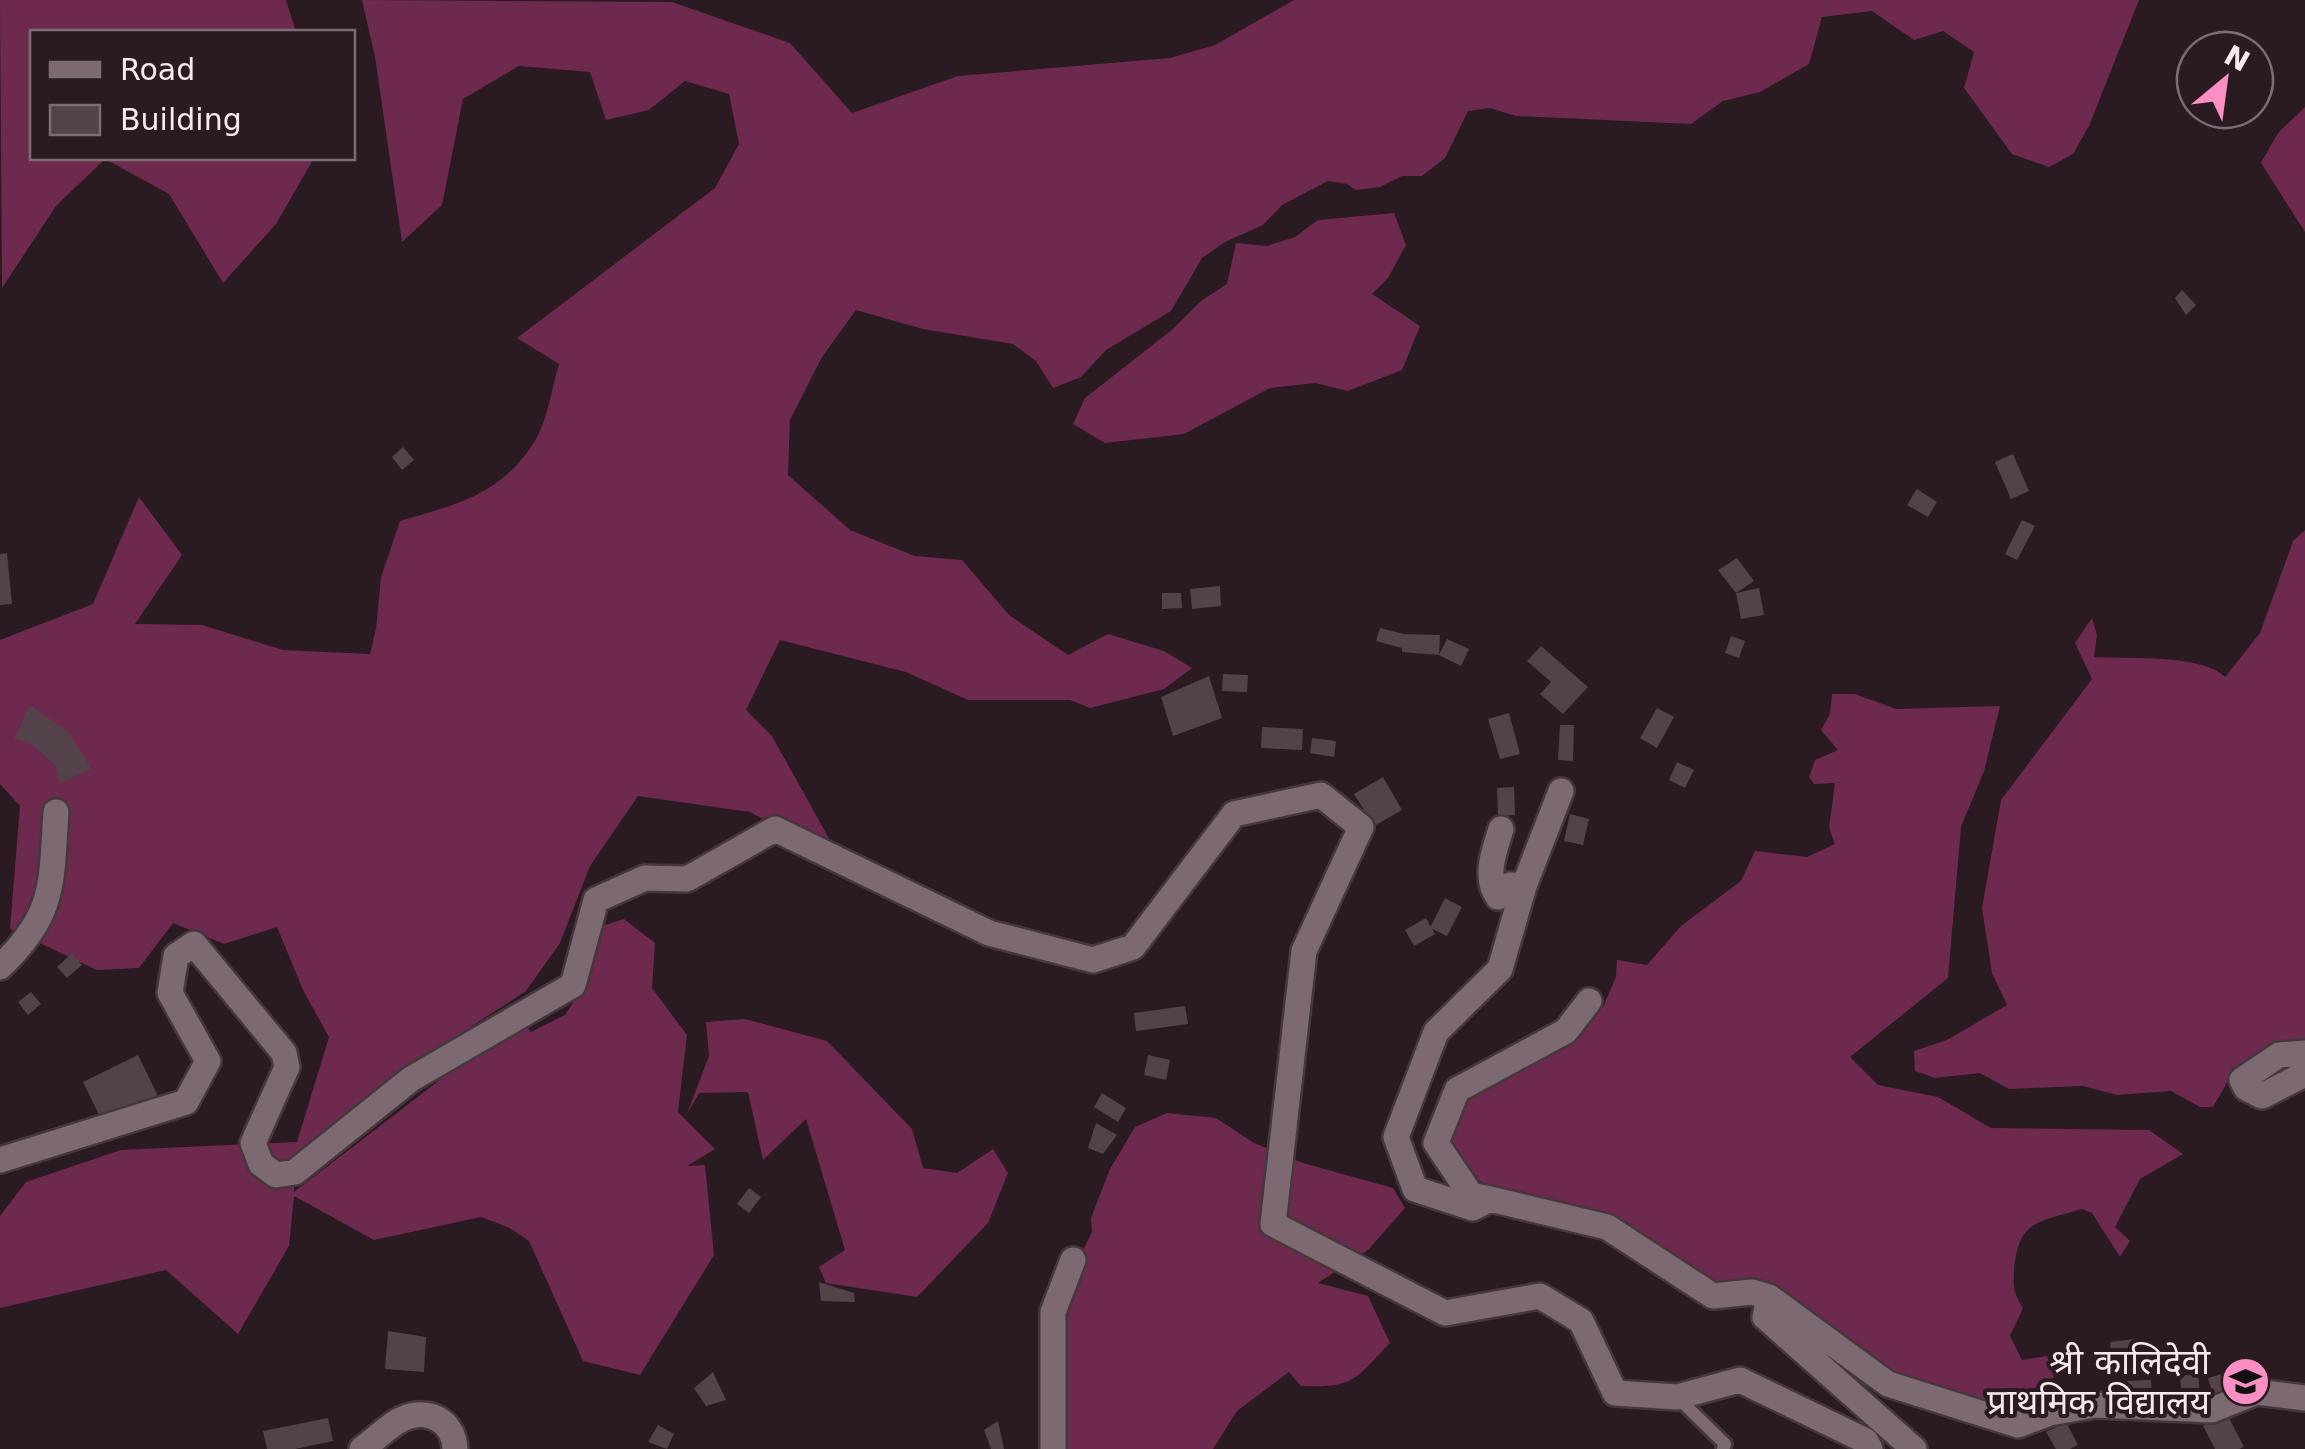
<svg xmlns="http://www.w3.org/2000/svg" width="2305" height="1449" font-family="'DejaVu Sans','Noto Sans Devanagari',sans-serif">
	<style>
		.forest { fill: #6e294e }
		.building { fill: #54424a }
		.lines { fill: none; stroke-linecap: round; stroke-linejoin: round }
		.lane-casing { stroke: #44373d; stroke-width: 18 }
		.street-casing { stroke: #44373d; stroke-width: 30 }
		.lane { stroke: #7c6971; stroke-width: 12 }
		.street { stroke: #7c6971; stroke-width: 25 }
		.labels { text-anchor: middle; stroke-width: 8; stroke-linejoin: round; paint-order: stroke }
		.poi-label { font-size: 35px; fill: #f6eaef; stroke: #2a1a21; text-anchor: end }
	</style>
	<rect width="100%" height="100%" fill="#2a1a21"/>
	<path class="forest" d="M0 0H286L296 32H32V158H314L276 224 223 283 169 194 105 159 56 206 2 288Z
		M362 0 672 2 790 43 852 113 958 76 1170 58 1215 45 1294 0H2139L2089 126 2073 154 2049 167 2012 154 1964 88 1974 52 1943 31 1914 40 1872 11 1822 17 1809 64 1760 92 1723 101 1691 124 1516 116 1490 108 1468 111 1445 158 1422 176H1402L1380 187 1356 190 1347 184 1328 181 1282 205 1263 225 1225 242 1202 258 1171 311 1106 350 1081 377 1053 388 1036 361 1013 344 923 329 856 310 822 357 790 420 788 475 850 530 915 556 962 560 1009 615 1068 655 1108 634 1164 651 1192 668 1164 689 1090 708 1070 700H968L906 672 780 640 746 710 772 736 841 860 750 812 638 796 590 866 560 943 526 991 406 1069 295 1173 294 1192 519 1019 531 1032 565 1015 586 983 580 961 602 926 624 919 655 943 652 988 687 1035 678 1112 715 1149 687 1166 705 1165 714 1255 640 1375 583 1361 529 1241 510 1228 481 1217 374 1240 294 1196 289 1246 238 1334 166 1270 0 1308V1216L26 1182 121 1150 297 1142 329 1037 303 990 277 927 224 944 173 923 139 968 97 970 10 929 20 806 0 784V640L93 604 139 497 182 555 135 624 202 625 283 650 370 654 376 629 381 577 400 521C458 504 503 494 536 439 548 418 552 387 559 364L517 338 715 188 739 144 729 94 685 81 649 110 606 120 590 72 519 66 463 99 442 205 402 242 375 57Z
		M2305 107V232L2261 163 2278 133Z
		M1394 213 1406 245 1388 278 1372 294 1420 326 1402 370 1348 391 1315 383 1270 388 1184 434 1105 443 1073 424 1085 398 1173 329 1201 301 1227 284 1236 243 1267 246 1295 237 1318 220Z
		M2305 530V1057L2231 1076 2213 1107H2200L2171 1091 2117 1095 2083 1086 2009 1089 1980 1073 1935 1078 1915 1071 1914 1051 1947 1040 2007 1005 1992 973 1982 908 2001 800 2092 679 2075 643 2092 618 2097 635 2094 657C2128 659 2202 654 2225 677L2260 633 2293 541Z
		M1832 694H1855L1896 709 2000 706 1984 771 1961 827 1948 978 1850 1057 1878 1085 1938 1097 1991 1128 2149 1130 2183 1154 2140 1179 2115 1227 2130 1241 2120 1257 2092 1213 2082 1209C2039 1222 2018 1219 2014 1271 2013 1287 2014 1294 2023 1308L2010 1336 2022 1360 2047 1356 2054 1378 2030 1406 2002 1428 1914 1403 1859 1351 1689 1274 1667 1250 1602 1218 1512 1196 1461 1172 1443 1148 1452 1098 1603 1007 1616 977 1617 960 1647 965 1681 926 1741 881 1755 851 1807 857 1835 844 1829 828 1835 783 1814 784 1809 777 1815 760 1838 750 1821 730 1830 714Z
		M745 1019 827 1041 912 1129 923 1168 957 1173 993 1149 1008 1173 988 1223 917 1297 826 1283 819 1267 845 1250 806 1119 763 1160 748 1092 699 1093 687 1114 709 1056 706 1022Z
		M1167 1113 1216 1118 1254 1143 1303 1163 1393 1188 1405 1208 1368 1250 1318 1283 1368 1296 1390 1343C1354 1380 1355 1388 1301 1386L1289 1372 1237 1411 1213 1449H1042L1063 1290 1092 1232 1091 1218 1110 1169 1135 1127Z"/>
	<path class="building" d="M2182 290 2196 305 2186 315 2175 298Z
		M403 447 414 460 402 470 392 457Z
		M2013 454 2029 491 2011 499 1995 462Z
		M1917 489 1937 502 1928 517 1907 505Z
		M2022 520 2035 526 2017 560 2005 554Z
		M7 553 12 604 0 605V554Z
		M1737 558 1754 581 1736 593 1718 570Z
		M1220 586 1221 606 1192 609 1190 589Z
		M1759 588 1764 615 1741 619 1736 593Z
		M1162 593H1181L1182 608 1162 609Z
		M1380 628 1404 634 1440 635 1439 655 1402 652V648L1376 641Z
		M1731 636 1745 641 1739 658 1725 653Z
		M1447 639 1469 649 1461 666 1439 655Z
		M1541 646 1588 687 1563 714 1540 694 1551 682 1527 661Z
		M1223 674 1248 675 1247 692 1222 691Z
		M1209 676 1222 718 1173 736 1161 697Z
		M30 705 68 732 92 769 60 783 56 766 30 743 14 739Z
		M1657 708 1674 717 1657 748 1640 738Z
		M1509 713 1520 754 1500 759 1488 719Z
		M1560 725H1574L1573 761 1558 760Z
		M1262 727 1303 729 1302 750 1261 748Z
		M1312 738 1336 741 1334 757 1310 753Z
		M1677 762 1694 770 1685 788 1669 780Z
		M1383 777 1402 810 1374 826 1354 794Z
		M1514 787 1515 815 1498 816 1497 788Z
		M1570 814 1589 819 1583 845 1564 841Z
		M1445 898 1462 907 1447 936 1430 928Z
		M1426 918 1435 934 1414 946 1405 930Z
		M72 953 82 965 67 978 57 967Z
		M31 992 41 1004 28 1015 18 1002Z
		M1185 1006 1188 1024 1136 1031 1134 1013Z
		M138 1055 158 1096 103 1123 83 1082Z
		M1148 1055 1170 1060 1166 1080 1144 1075Z
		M1102 1093 1126 1108 1118 1122 1094 1107Z
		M1096 1123 1117 1135 1103 1154 1088 1148Z
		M749 1188 761 1197 749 1213 737 1204Z
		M819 1282 854 1293 855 1302 821 1301Z
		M388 1331 426 1337 424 1372 385 1369Z
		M2143 1338 2145 1356 2112 1360 2110 1342Z
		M2232 1371 2239 1394 2215 1401 2208 1378Z
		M713 1372 726 1400 706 1406 694 1388Z
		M2198 1374 2200 1394 2182 1396 2180 1376Z
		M2151 1380 2152 1397H2126L2125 1381Z
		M2227 1414 2244 1447 2239 1449H2215L2203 1426Z
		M328 1418 333 1441 295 1449H267L263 1431Z
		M998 1421 1004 1449H991L984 1430Z
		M2066 1422 2078 1445 2070 1449H2056L2046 1432Z
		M658 1425 674 1434 667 1449 648 1442Z"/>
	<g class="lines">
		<defs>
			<path id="lane" d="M1677 1397 1725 1444 1723 1449"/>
			<path id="street" d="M1561 791 1524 886 1500 969 1436 1032 1396 1137 1415 1189 1473 1208 1490 1199 1607 1227 1713 1296 1752 1292 1769 1297
				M1501 829C1494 851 1484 877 1498 897L1510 885 1524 886
				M0 967C56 914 51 884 56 812
				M2305 1053 2279 1055 2242 1080 2246 1088 2262 1096 2305 1074
				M0 1160 186 1102 208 1061 170 993 176 956 194 944 284 1053 287 1067 253 1143 261 1164 276 1175 295 1172 411 1079 573 985 596 900 645 878 687 879 775 829 989 933 1093 960 1133 947 1234 814 1321 795 1361 827 1304 951 1273 1224 1445 1313 1540 1296 1581 1321 1615 1393 1677 1397 1740 1380 1866 1441 1870 1449
				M1490 1199 1471 1195 1436 1143 1457 1090 1566 1031 1589 1001
				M362 1449C375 1440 388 1426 402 1419 428 1407 454 1421 455 1449
				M1053 1449V1312L1073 1260
				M1914 1449 1765 1317 1769 1297 1888 1384 2018 1425 2050 1413 2095 1405 2212 1410 2257 1392 2305 1398"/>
		</defs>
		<use href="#lane" class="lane-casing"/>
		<use href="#street" class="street-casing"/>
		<use href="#lane" class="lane"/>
		<use href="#street" class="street"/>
	</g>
	<defs>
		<symbol id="school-disc" viewBox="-11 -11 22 22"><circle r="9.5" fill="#fb8fc4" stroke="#2a1a21"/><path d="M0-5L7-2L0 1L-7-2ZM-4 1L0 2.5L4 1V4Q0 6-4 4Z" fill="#111"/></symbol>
	</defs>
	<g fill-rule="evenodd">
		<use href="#school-disc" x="2218" y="1354" width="55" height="55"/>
	</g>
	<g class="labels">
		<g class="poi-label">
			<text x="2210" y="1374">श्री कालिदेवी<tspan x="2210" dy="40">प्राथमिक विद्यालय</tspan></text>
		</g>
	</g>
	<rect x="30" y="30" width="325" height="130" fill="#2a1a21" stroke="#7c6d73" stroke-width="2.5"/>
	<rect x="50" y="62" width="50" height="15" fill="#7c6971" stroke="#7c6d73" stroke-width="2.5"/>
	<text x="120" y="80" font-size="30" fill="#f6eaef">Road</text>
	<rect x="50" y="105" width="50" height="30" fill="#54424a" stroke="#7c6d73" stroke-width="2.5"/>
	<text x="120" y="130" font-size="30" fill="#f6eaef">Building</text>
	<g transform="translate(2225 80) rotate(29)"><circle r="48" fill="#2a1a21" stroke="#7c6d73" stroke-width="2.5"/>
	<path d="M0-8L18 38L0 25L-18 38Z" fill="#fb8fc4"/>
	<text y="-15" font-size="28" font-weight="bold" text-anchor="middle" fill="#f6eaef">N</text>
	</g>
</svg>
